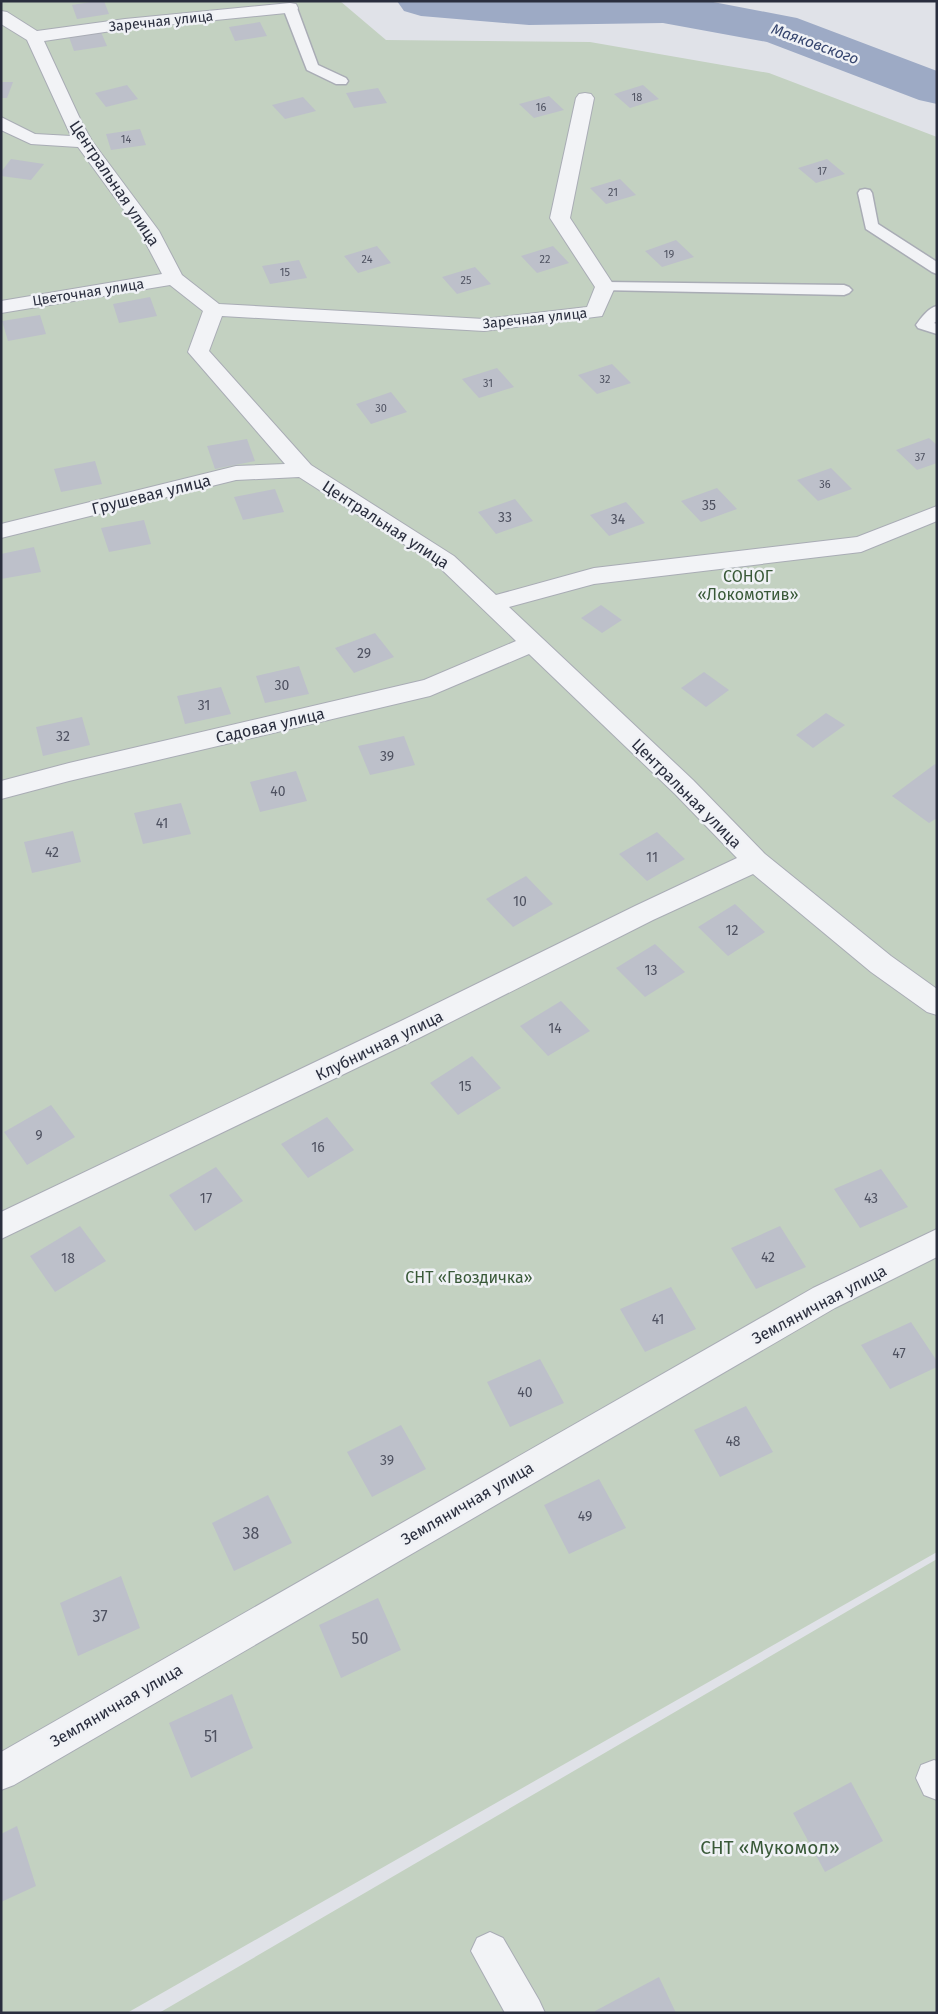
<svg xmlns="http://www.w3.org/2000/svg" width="938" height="2014" font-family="'Fira Sans',sans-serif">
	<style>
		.green { fill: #c3d1c1 }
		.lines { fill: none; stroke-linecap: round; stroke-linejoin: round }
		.river { fill: #9daac5; fill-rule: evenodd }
		.building { fill: #bdc0ca }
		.service-casing { stroke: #a9acb5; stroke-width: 3 }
		.minor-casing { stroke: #a9acb5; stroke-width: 2 }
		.service { fill: #f2f3f6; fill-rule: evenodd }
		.minor { fill: #f2f3f6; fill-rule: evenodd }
		.labels { text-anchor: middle; stroke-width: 5; stroke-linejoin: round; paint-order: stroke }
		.far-number-label { font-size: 11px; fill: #4f5261 }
		.far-street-label { font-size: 14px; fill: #2a2e3e; stroke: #eff1f5 }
		.number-label { font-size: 14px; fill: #4f5261 }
		.far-water-label { font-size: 15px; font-style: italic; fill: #37466f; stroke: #eff1f5 }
		.street-label { font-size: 16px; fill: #2a2e3e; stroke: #eff1f5 }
		.park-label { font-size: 16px; fill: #395938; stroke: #eff1f5 }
		.near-number-label { font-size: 16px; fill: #4f5261 }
		.near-park-label { font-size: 19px; fill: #395938; stroke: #eff1f5 }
	</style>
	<rect width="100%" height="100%" fill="#e0e2e8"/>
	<path class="green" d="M1 1H340L386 40 590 42 769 73 937 137V1552L127 2013H1Z
		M937 1559V2013H159Z"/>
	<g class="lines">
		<path class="river" d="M397 1H708L797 18 937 71V104L919 100 767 42 663 23 529 25 421 16 404 11Z"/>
	</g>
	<path class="building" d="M97 1H104L109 14 77 19 72 5Z
		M260 22 267 36 235 41 229 27Z
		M101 32 107 46 74 51 69 37Z
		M1 82H13L7 98H1Z
		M127 85 138 99 106 107 95 93Z
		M643 85 659 99 630 108 614 94Z
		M378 88 387 103 354 108 346 93Z
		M549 96 564 110 534 118 519 104Z
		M303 97 316 111 285 119 272 105Z
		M140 129 146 145 111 150 106 134Z
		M11 159 44 164 31 180 1 176V172Z
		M827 159 845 174 816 183 798 168Z
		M620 179 636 195 606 204 590 188Z
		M676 240 694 257 662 267 645 251Z
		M377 246 391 263 358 273 344 256Z
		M553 246 569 263 537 273 521 256Z
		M299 260 307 278 270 284 262 266Z
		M475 267 491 284 457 294 442 277Z
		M150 297 157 316 119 323 113 304Z
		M40 315 46 334 8 341 2 321Z
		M612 364 631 383 597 394 578 375Z
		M497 368 514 387 479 398 462 379Z
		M391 392 407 412 371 424 356 404Z
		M929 438 937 445V463L917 470 896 450Z
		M247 439 255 461 215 469 207 446Z
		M95 461 102 484 61 492 54 469Z
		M831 468 852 489 818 501 797 480Z
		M717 488 737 509 701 522 681 501Z
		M275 489 284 512 243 520 234 497Z
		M515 499 533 521 496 534 478 512Z
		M626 502 645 523 609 536 590 515Z
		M144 520 151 544 109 552 101 528Z
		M34 547 41 572 1 579V554Z
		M601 605 622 620 602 633 581 618Z
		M375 633 394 657 354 673 335 648Z
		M299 666 309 694 265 703 256 676Z
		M704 672 729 690 706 707 681 688Z
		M221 687 231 714 185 724 177 696Z
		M826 713 845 725 813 748 796 735Z
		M82 717 90 745 43 756 36 727Z
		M404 736 415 765 370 775 358 746Z
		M935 764 937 766V818L929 823 892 796Z
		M296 771 307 801 260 812 250 782Z
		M181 803 191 834 143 844 134 813Z
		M73 831 81 862 32 873 24 842Z
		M657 832 685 859 647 881 619 854Z
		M526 876 553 904 513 927 486 899Z
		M735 904 765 932 728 956 698 927Z
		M655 944 685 972 645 997 616 968Z
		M561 1001 590 1031 548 1056 520 1026Z
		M472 1056 501 1088 458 1115 430 1083Z
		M51 1105 75 1137 27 1165 4 1132Z
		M327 1117 354 1150 308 1178 281 1144Z
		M216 1167 243 1201 195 1231 169 1195Z
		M881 1169 908 1207 860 1228 834 1189Z
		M80 1226 106 1261 55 1292 30 1256Z
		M780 1226 806 1267 756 1289 731 1248Z
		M671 1287 696 1329 645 1352 620 1309Z
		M911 1322 937 1361V1367L890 1389 861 1345Z
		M540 1359 564 1403 510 1427 487 1382Z
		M746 1406 773 1452 720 1477 694 1430Z
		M401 1425 426 1469 372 1497 347 1452Z
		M599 1479 626 1528 569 1554 544 1505Z
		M268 1495 292 1543 234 1571 212 1523Z
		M121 1576 140 1628 78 1656 60 1603Z
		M378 1598 401 1650 341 1678 319 1625Z
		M232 1694 253 1748 191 1778 169 1723Z
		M851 1782 883 1841 825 1872 793 1813Z
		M17 1826 36 1886 1 1902V1834Z
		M659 1977 676 2013H596L595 2011Z"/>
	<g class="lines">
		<defs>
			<path id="service" d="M290 4 297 8 318 65 346 78 348 81 346 84H336L307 70 283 8Z
				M865 189 870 190 872 193 878 224 937 262V274L932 272 866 229 858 193 860 190Z
				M605 282 844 285 849 287 852 290 849 293 844 295 600 290 597 287 600 284Z
				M937 306V321L934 323 937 324V334L918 328 916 325C921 318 928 308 937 306Z"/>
			<path id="minor" d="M290 3 296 4 298 8 296 12 125 29 44 41 82 123 92 141 159 231 182 275 219 304 484 319 587 307 595 287 550 218 576 98 579 94 585 93 591 94 594 98 570 218 615 287 602 316 484 331 222 316 209 351 311 465 454 556 496 595 594 568 857 537 937 506V521L861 552 594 584 509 607 693 780 765 854 891 956 937 989V1015L927 1012 871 972 753 874 653 920 421 1037 1 1239V1212L401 1021 635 906 737 858 675 794 529 654 430 696 69 781 1 799V781L69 763 424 680 516 641 438 566 299 477 236 480 1 538V524L236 466 285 464 188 352 203 311 170 285 1 313V301L162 274 140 232 78 147 31 144 1 130V117L35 134 71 136 27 40 1 24V11L7 12 37 31 125 19Z
				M937 1229V1257L835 1308 14 1785 1 1790V1752L813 1288Z
				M934 1760 937 1761V1800L924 1795 916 1778 921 1765Z
				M490 1932 503 1938 539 2000 545 2013H505L471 1951 477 1938Z"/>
		</defs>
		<use href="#service" class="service-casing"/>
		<use href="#minor" class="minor-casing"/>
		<use href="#service" class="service"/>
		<use href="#minor" class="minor"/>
	</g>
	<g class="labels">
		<g class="far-number-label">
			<text x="637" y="101">18</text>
			<text x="541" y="111">16</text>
			<text x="126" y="143">14</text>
			<text x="822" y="175">17</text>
			<text x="613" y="196">21</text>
			<text x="669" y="258">19</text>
			<text x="367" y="263">24</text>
			<text x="545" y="263">22</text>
			<text x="285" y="276">15</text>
			<text x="466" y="284">25</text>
			<text x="605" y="383">32</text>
			<text x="488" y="387">31</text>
			<text x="381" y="412">30</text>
			<text x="920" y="461">37</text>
			<text x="825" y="488">36</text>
		</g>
		<g class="far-street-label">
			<text transform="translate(161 21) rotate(-6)" y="5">Заречная улица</text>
			<text transform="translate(88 292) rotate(-9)" y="5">Цветочная улица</text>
			<text transform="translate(535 318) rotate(-6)" y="5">Заречная улица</text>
		</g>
		<g class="number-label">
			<text x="709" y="510">35</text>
			<text x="505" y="522">33</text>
			<text x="618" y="524">34</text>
			<text x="364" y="658">29</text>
			<text x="282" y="690">30</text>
			<text x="204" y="710">31</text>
			<text x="63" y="741">32</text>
			<text x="387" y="761">39</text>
			<text x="278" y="796">40</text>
			<text x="162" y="828">41</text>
			<text x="52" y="857">42</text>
			<text x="652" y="862">11</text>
			<text x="520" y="906">10</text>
			<text x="732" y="935">12</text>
			<text x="651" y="975">13</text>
			<text x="555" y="1033">14</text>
			<text x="465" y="1091">15</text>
			<text x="39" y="1140">9</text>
			<text x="318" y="1152">16</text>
			<text x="206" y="1203">17</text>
			<text x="871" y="1203">43</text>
			<text x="768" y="1262">42</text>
			<text x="68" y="1263">18</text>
			<text x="658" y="1324">41</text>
			<text x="899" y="1358">47</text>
			<text x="525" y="1397">40</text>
			<text x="733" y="1446">48</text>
			<text x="387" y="1465">39</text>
			<text x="585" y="1521">49</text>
		</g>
		<g class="far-water-label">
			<text transform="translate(815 44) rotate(20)" y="5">Маяковского</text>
		</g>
		<g class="street-label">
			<text transform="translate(115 183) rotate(56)" y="6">Центральная улица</text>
			<text transform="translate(151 494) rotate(-14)" y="6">Грушевая улица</text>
			<text transform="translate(386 524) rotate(33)" y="6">Центральная улица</text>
			<text transform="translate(270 725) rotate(-13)" y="6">Садовая улица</text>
			<text transform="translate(687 793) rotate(45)" y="6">Центральная улица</text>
			<text transform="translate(379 1045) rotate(-26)" y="6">Клубничная улица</text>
			<text transform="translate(819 1304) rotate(-28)" y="6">Земляничная улица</text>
			<text transform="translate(467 1503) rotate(-30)" y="6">Земляничная улица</text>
			<text transform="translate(116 1705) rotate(-30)" y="6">Земляничная улица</text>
		</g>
		<g class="park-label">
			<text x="748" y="582">СОНОГ<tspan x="748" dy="18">«Локомотив»</tspan></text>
			<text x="469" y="1283">СНТ «Гвоздичка»</text>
		</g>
		<g class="near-number-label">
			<text x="251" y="1539">38</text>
			<text x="100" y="1622">37</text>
			<text x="360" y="1644">50</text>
			<text x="211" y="1742">51</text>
		</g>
		<g class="near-park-label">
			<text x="770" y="1854">СНТ «Мукомол»</text>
		</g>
	</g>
	<rect width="938" height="2014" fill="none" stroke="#2a2e3e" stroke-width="5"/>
</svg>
